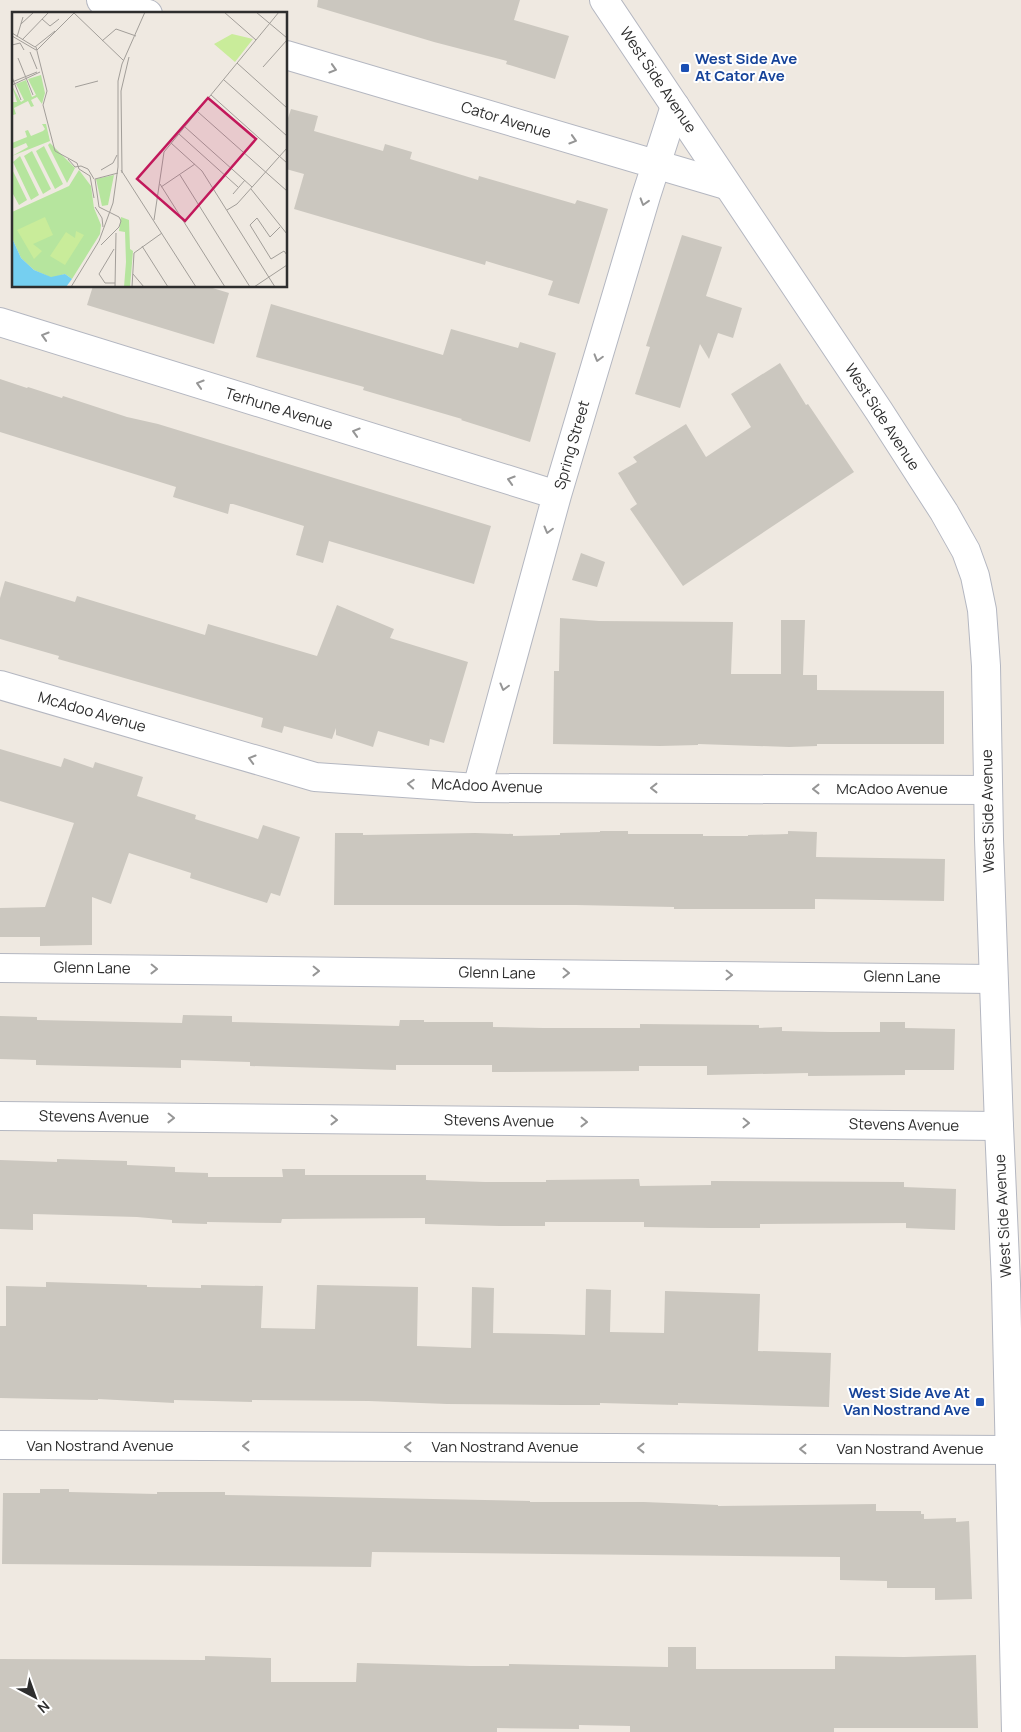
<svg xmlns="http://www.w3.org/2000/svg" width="1021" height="1732" font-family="Manrope,sans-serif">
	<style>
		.building { fill: #cbc7bf }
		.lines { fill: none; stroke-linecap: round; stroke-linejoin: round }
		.street-casing { stroke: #b4b7c1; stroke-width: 30 }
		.secondary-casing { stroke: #b4b7c1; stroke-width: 30 }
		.street { stroke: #fff; stroke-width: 28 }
		.secondary { stroke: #fff; stroke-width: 28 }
		.oneway { stroke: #969696 }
		.transit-dot { fill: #1a4fb4; stroke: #fff; stroke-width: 2 }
		.labels { text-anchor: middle; stroke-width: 4; stroke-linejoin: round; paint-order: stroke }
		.transit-label { font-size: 15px; font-weight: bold; fill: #164399; stroke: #fff; text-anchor: start }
		.street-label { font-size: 15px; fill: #2e2e2e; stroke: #fff }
		.inset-road { fill: none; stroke: #a29e99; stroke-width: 1 }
		.view { fill: #c2185b; fill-opacity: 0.15; stroke: #c2185b; stroke-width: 2.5 }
		.inset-edge { fill: none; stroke: #2e2e2e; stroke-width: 2.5 }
	</style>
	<rect width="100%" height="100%" fill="#efe9e1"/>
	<path class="building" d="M318 0H520L514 20 569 36 555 79 506 64 507 61 434 42 317 7Z
		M291 109 318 116 314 131 383 151 385 144 412 152 410 159 478 180 479 176 575 204 577 200 608 209 579 304 548 295 553 281 486 261 485 265 294 209 304 174 286 169V124Z
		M682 235 722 247 706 296 742 308 733 338 718 333 709 359 700 344 680 408 635 394 650 347 646 346Z
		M93 286H206L229 293 214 344 87 305Z
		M271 304 443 355 451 329 518 348 520 342 556 353 530 442 461 420 462 419 363 390 364 387 256 357Z
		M780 363 806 405 808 404 854 472 683 586 630 509 637 504 618 473 637 462 633 457 686 424 706 457 751 427 731 394Z
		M0 379 27 388 28 387 62 398 63 396 127 417 158 424 491 526 474 584 329 541 323 563 296 555 304 526 233 504H230L228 514 173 497 176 487 0 432Z
		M581 553 605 562 597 587 572 580Z
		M5 581 75 602 77 596 205 635 208 624 317 656 337 605 394 629 390 638 468 662 444 743 430 739 429 746 378 731 373 747 336 735V728L332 739 284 726 282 733 261 727 263 718 107 673 58 659 59 656 0 639V598Z
		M560 618 599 621 733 622 731 674H781V620H805L803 675H817V690L944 691V744H817V746L789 747 698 744V745L660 746 553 744 554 671H559Z
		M0 749 61 767 64 758 93 768 95 762 143 777 137 796 196 815 195 819 258 839 263 825 300 837 280 896 271 893 267 903 190 878 191 873 129 853 111 904 92 897V945L40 946V937H0V908L45 907 74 823 0 801Z
		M600 831H628V834H703V836H748V835L788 834V831L817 832 816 857 945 859 944 901 815 899V909H674V907L576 905H334L335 833H363V835L475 833 513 834V836L560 835V833L600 832Z
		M183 1015 232 1016V1022L399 1026 400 1020H424V1022H493V1027L543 1028H640V1024L759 1025V1028L782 1027V1031L831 1032H880V1022H905V1028L955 1029 954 1070H905V1075L808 1076V1073L707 1075V1066H639V1071L492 1072V1065H396V1070L250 1066V1062L181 1060V1068L36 1065V1060L0 1059V1016L37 1017V1020L182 1023Z
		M57 1159 127 1161V1165L175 1167V1172L208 1173V1177H283L282 1169H305V1175H426V1180L485 1182H546V1180L639 1179 640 1186 711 1185V1181L904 1182V1187L956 1189 955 1230 906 1228V1223L760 1224V1228H711L644 1227V1222H545V1226H499L425 1224V1218L282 1219 281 1223 207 1222V1224L172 1223V1220L137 1217 33 1214V1230L0 1229V1160L57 1162Z
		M46 1282 147 1285V1287L201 1288V1285L263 1286 261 1328 315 1329 317 1285 418 1287 417 1346 471 1348 472 1287 494 1288 493 1333 549 1334 585 1335 586 1289 611 1290 610 1332 664 1333 665 1291 760 1294 758 1351 831 1353 829 1407 678 1403V1405L600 1403V1405H563L447 1404 369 1401 252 1400V1402L174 1400V1403L98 1399V1400L0 1398V1326H6V1286L46 1287Z
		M40 1489H69V1492L157 1494V1492H225V1495L530 1501V1502H644L718 1505V1506L876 1504V1511H921V1514H924V1519L956 1518V1522L969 1521 972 1599 935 1600V1588H887V1581L840 1580V1557L372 1552 371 1567 2 1564 3 1493H40Z
		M668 1647H696V1669H835V1656L904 1657 976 1655 978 1728H834V1732H630V1726L579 1725V1729L497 1728V1732H0V1659L205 1660V1656L271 1658V1682H356L357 1663 470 1666H509V1664L668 1667Z"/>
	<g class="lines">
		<defs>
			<path id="street" d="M101 0 148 14
				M286 55 726 185
				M0 322 557 495
				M0 685 315 777 477 788 987 790
				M477 788 557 495 646 196 675 106
				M0 968 993 979
				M0 1116 999 1126
				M0 1445 1009 1450"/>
			<path id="secondary" d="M604 0 879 411 944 512 966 551 975 576 982 610 986 666 989 839 999 1126 1006 1284 1016 1732"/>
		</defs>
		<use href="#street" class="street-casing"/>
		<use href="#secondary" class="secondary-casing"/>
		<use href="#street" class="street"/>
		<use href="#secondary" class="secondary"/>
	</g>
	<defs><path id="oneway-chevron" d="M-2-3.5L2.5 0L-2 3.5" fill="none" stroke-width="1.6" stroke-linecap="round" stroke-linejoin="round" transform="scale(1.25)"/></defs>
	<g class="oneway">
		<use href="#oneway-chevron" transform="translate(333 69) rotate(17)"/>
		<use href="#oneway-chevron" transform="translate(573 140) rotate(17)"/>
		<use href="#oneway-chevron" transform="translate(644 202) rotate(107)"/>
		<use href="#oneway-chevron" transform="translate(45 336) rotate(-163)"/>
		<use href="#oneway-chevron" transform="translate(598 358) rotate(106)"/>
		<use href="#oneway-chevron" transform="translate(200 384) rotate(-163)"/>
		<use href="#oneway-chevron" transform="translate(356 432) rotate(-163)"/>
		<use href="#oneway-chevron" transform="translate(511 480) rotate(-163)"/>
		<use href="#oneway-chevron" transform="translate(548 530) rotate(105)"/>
		<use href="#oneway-chevron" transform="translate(504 687) rotate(105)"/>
		<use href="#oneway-chevron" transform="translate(252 759) rotate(-164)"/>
		<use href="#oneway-chevron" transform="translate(411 784) rotate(-176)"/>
		<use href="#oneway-chevron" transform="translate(654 788) rotate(-180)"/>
		<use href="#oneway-chevron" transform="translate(816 789) rotate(-180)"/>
		<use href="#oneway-chevron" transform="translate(154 969) rotate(1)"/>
		<use href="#oneway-chevron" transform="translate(316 971) rotate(1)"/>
		<use href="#oneway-chevron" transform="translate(566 973) rotate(1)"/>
		<use href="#oneway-chevron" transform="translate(729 975) rotate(1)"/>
		<use href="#oneway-chevron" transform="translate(171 1118) rotate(1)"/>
		<use href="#oneway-chevron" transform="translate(334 1120) rotate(1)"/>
		<use href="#oneway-chevron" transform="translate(584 1122) rotate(1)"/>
		<use href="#oneway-chevron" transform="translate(746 1123) rotate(1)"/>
		<use href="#oneway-chevron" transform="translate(246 1446) rotate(-180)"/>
		<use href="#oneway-chevron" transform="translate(408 1447) rotate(-180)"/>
		<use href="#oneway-chevron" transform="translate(641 1448) rotate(-180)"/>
		<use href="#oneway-chevron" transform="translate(803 1449) rotate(-180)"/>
	</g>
	<g class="transit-dot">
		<rect x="680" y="63" width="10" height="10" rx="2.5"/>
		<rect x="975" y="1397" width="10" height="10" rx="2.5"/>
	</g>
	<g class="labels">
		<g class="transit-label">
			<text x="695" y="64">West Side Ave<tspan x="695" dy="17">At Cator Ave</tspan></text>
			<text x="970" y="1398" text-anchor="end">West Side Ave At<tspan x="970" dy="17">Van Nostrand Ave</tspan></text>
		</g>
		<g class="street-label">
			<text transform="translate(658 80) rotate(56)" y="5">West Side Avenue</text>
			<text transform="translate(506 120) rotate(17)" y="5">Cator Avenue</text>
			<text transform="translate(279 409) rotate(17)" y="5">Terhune Avenue</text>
			<text transform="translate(882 417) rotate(57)" y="5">West Side Avenue</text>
			<text transform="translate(572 445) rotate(-74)" y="5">Spring Street</text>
			<text transform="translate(92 712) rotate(16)" y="5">McAdoo Avenue</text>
			<text transform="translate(487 786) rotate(2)" y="5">McAdoo Avenue</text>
			<text x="892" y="794">McAdoo Avenue</text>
			<text transform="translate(988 811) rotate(-91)" y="5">West Side Avenue</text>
			<text transform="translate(92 968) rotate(1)" y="5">Glenn Lane</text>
			<text transform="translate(497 973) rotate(1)" y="5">Glenn Lane</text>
			<text transform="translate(902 977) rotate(1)" y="5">Glenn Lane</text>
			<text transform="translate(94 1117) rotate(1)" y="5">Stevens Avenue</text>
			<text transform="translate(499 1121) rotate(1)" y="5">Stevens Avenue</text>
			<text transform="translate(904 1125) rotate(1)" y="5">Stevens Avenue</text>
			<text transform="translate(1003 1216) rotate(-93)" y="5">West Side Avenue</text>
			<text x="100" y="1451">Van Nostrand Avenue</text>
			<text x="505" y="1452">Van Nostrand Avenue</text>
			<text x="910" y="1454">Van Nostrand Avenue</text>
		</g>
	</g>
	<g transform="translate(12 12)">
		<rect width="275" height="275" fill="#efe9e1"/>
		<path d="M29 63 33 81 30 92 25 85 19 88 22 94 19 95 16 89 2 96 4 102 1 103 0 90H5L0 74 9 90 12 88 4 72 14 68 20 85 24 83 16 67ZM30 112H34L38 129 0 144 16 135 14 131 0 137V131L15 125 13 119 16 118 19 124 31 119 33 117ZM38 131 63 156 55 171 36 133ZM32 134 51 172 43 177 24 139ZM20 139 39 177 31 182 12 144ZM8 144 27 183 19 188 1 150ZM0 157 15 188 7 193 1 182ZM67 158 79 174 82 196 89 213 88 222 60 267 53 262 40 266 22 258 9 246 0 226V200L57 174ZM102 163 96 193 90 194 84 167ZM109 205 117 208 118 237 121 239 118 275H112L114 250 113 220 107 219Z" fill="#b6e59e"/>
		<path d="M220 22 241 27 223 50 202 32ZM33 205 41 223 21 232 30 239 22 247 5 218ZM64 219 72 223 53 253 38 244 54 220 63 226Z" fill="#c9ec9a"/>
		<path d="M0 226 9 246 22 258 39 265 53 262 60 267 54 275H0Z" fill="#75cff0"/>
		<path class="inset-road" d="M61 0 111 48M212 0 244 28M244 0 275 26M30 7 38 14 47 7M9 12 22 0M0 21 23 35 43 19M0 24 24 38M5 25 11 5M10 28 37 0M90 29 104 17 124 24M0 33 8 31 12 38M24 35 35 79 31 93 43 139 65 151 67 157 78 164 82 186M25 38 62 1M18 40 25 57M6 46 21 83M225 51 275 96M251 55 275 28M0 65 9 88M212 68 275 124M0 70 25 60M0 73 28 60M63 75 86 69M199 83 275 151M186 100 275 179M173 115 240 175M167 122 226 175M159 131 190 159 263 275M56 147 63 155 69 154 76 157 82 167M89 158 101 151 105 143M109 158 184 275M110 161 109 79 117 45M168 163 238 275M148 172 213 275M149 175 183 152M239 177 275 222M221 182 233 168M83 195 90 206 91 215M215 198 225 192 275 136M142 208 152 140 267 0M268 215 258 225 245 206 238 213 259 247 272 239 275 243M89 233 107 215 109 209 107 205 87 195 83 167 106 161M130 234 156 275M102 237 87 262 93 271H103M121 262 132 275M59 275 87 229 101 191 106 155V69L110 52 133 0M103 275 104 221M120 275 122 241 150 221M242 275 275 253"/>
		<path class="view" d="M196 86 244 127 173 209 125 167Z"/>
		<rect width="275" height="275" class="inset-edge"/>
	</g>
	<g transform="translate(35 1697) rotate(139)" stroke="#ffffff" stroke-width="4" paint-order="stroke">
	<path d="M0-4L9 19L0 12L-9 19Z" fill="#2e2e2e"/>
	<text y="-8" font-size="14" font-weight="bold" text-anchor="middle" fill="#2e2e2e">N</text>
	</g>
</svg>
